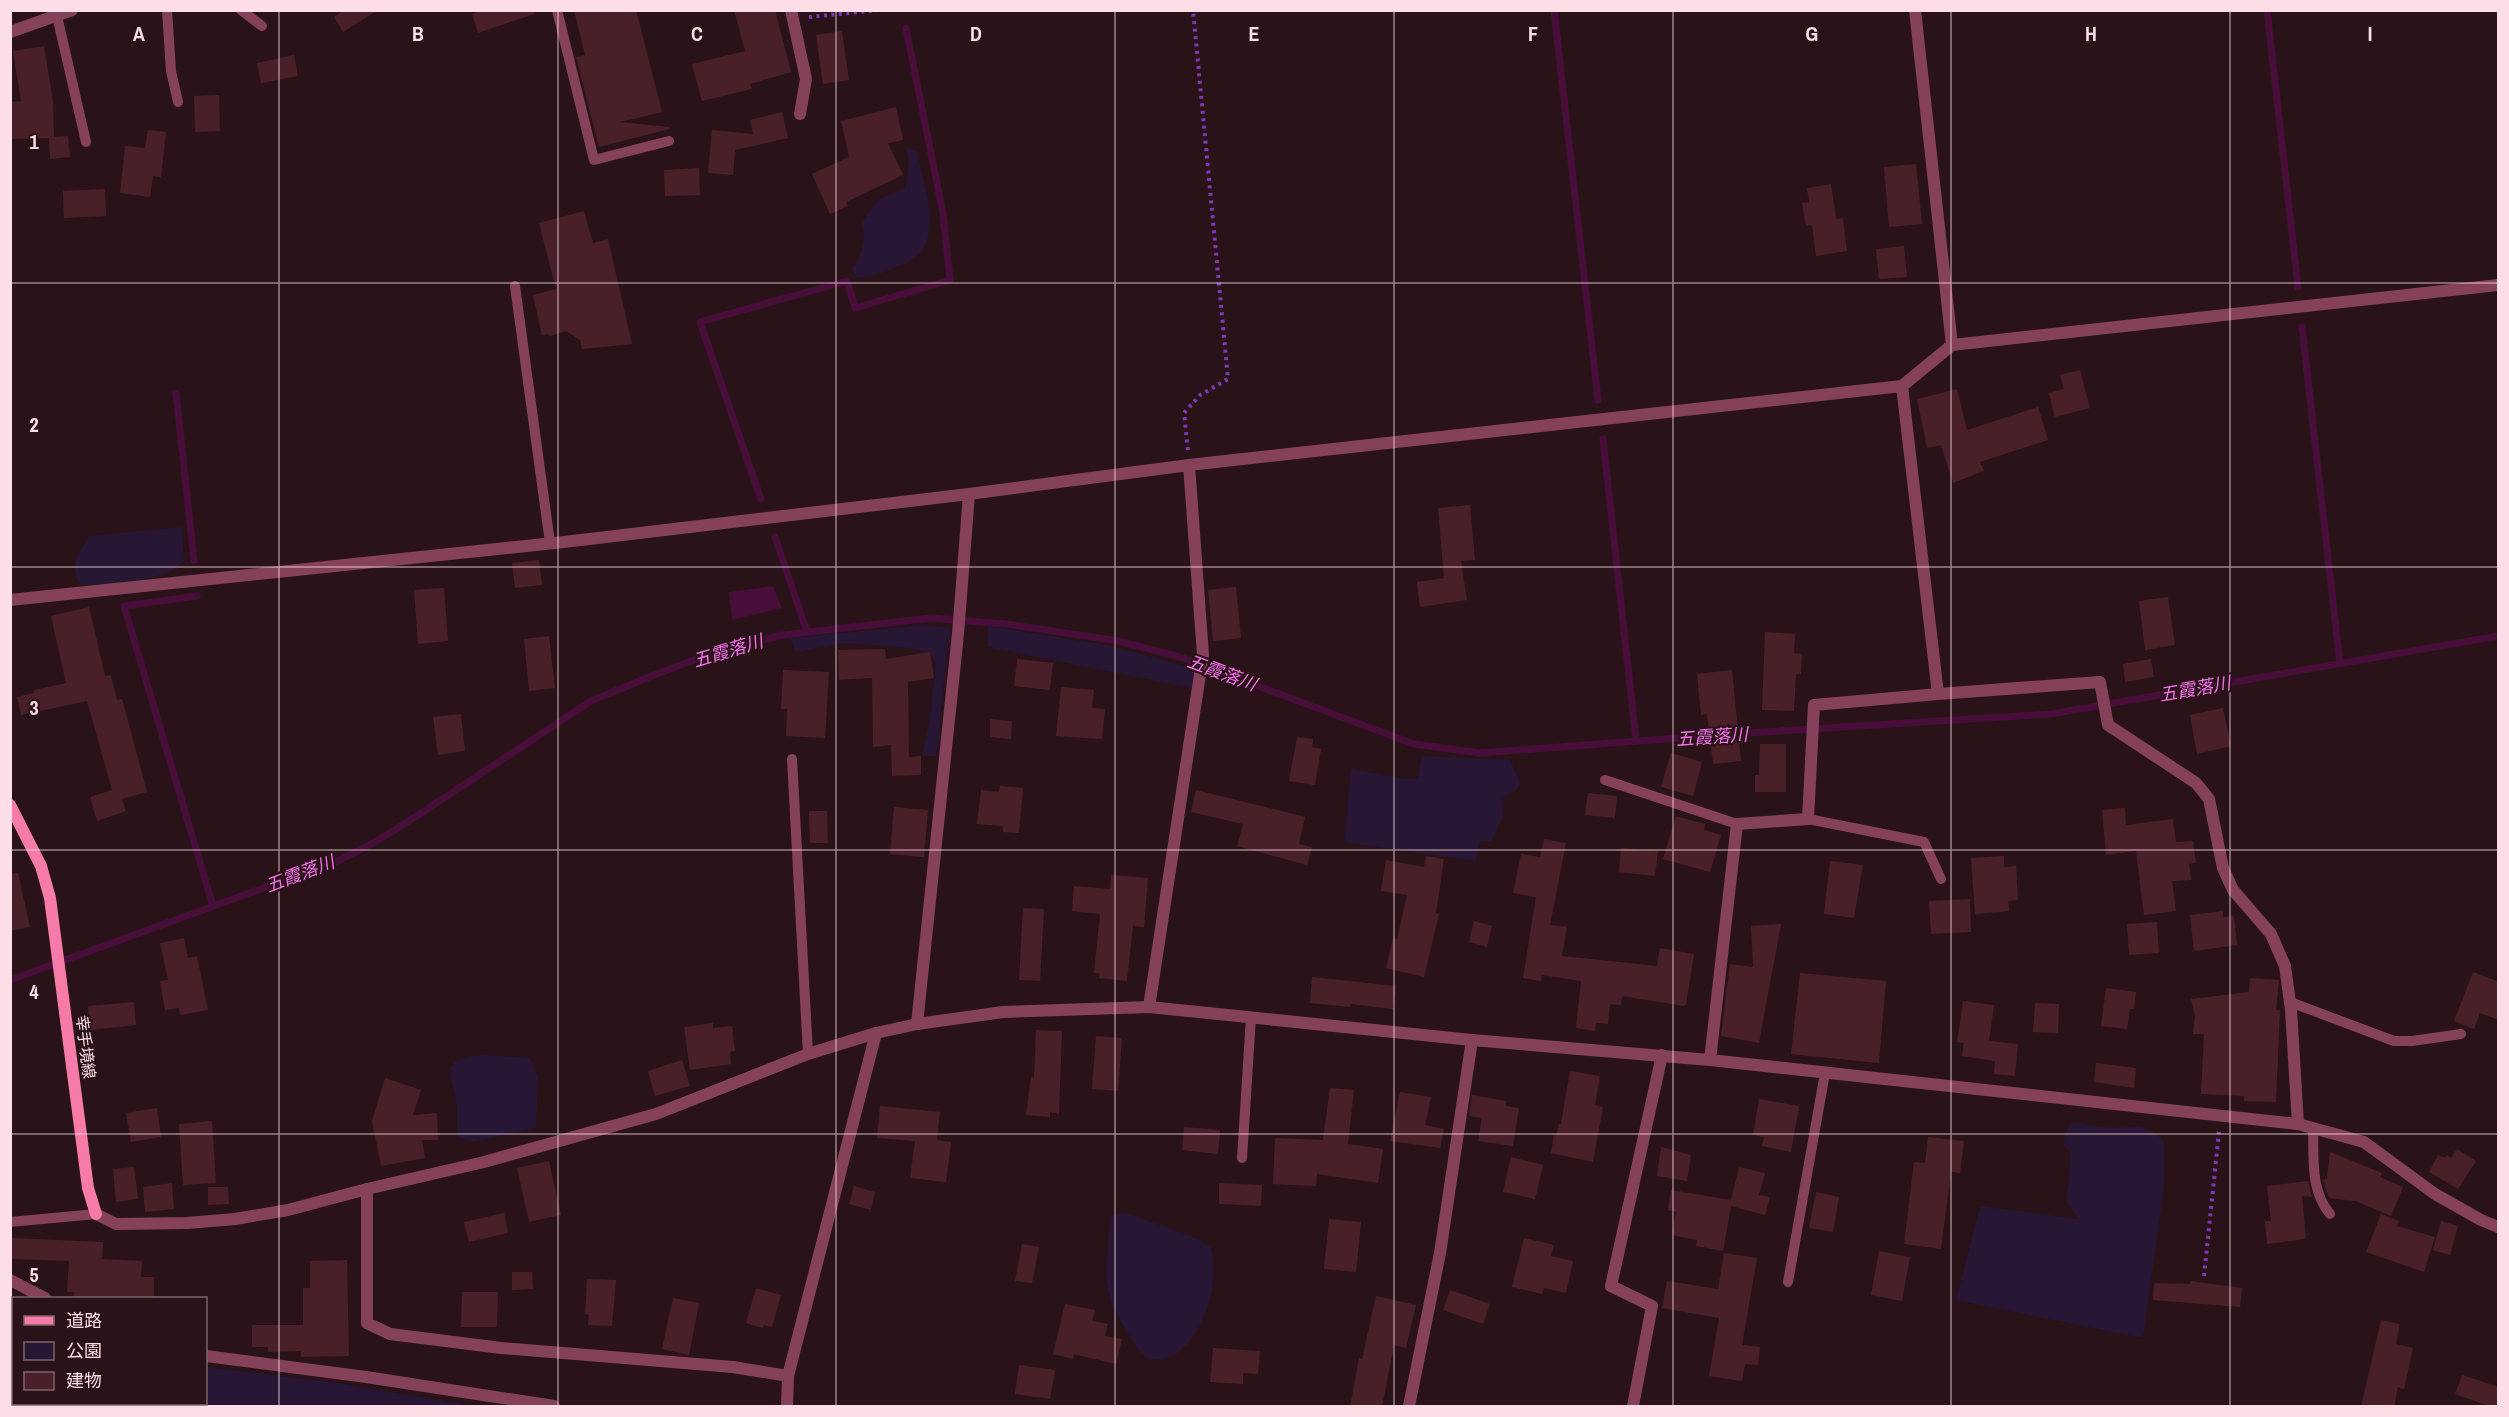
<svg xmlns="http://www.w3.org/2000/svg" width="2509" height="1417" font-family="'Archivo Narrow','Noto Sans JP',sans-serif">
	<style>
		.green { fill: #271634 }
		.water { fill: #480e3a }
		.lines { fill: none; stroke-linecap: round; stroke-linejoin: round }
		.stream { stroke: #480e3a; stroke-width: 7 }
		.building { fill: #4a2028 }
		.path { stroke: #7d38b7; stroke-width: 4; stroke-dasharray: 3 4.5; stroke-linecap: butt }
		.service { stroke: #86415a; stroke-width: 10 }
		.minor { stroke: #86415a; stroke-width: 12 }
		.tertiary { stroke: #86415a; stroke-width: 12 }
		.secondary { stroke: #f77ba9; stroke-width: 12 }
		.grid { fill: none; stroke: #fddee7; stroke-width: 1.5; stroke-opacity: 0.55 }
		.labels { text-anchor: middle; stroke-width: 4.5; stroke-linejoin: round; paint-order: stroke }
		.street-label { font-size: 16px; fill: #fddee7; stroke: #2a1318 }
		.water-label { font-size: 18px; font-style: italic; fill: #f772ee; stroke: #2a1318 }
		.grid-label { font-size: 20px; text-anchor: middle; font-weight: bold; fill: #fddee7; stroke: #2a1318; stroke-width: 4.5; stroke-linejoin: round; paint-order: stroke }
	</style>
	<rect width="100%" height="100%" fill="#2a1318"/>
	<path class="green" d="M906 147 918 152C921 184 946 235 913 259 908 263 901 265 896 267 884 273 869 278 855 277L852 269C863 253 866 241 862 222L879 199 905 188 909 161Z
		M182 527 184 561C166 582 110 584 82 585 66 569 80 552 89 536Z
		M926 625 950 628 936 756H922L929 725 936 662 930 653 909 648 846 643 796 652 790 638Z
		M988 626 1107 645 1195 669 1192 688 988 647Z
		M1422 756 1510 760 1520 783 1516 791 1502 797 1503 815 1492 841H1480L1476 861 1344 842 1351 769 1405 779 1418 778Z
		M483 1055 530 1058 538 1076 536 1128 473 1142 458 1137C456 1127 457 1118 457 1108 454 1074 433 1061 483 1055Z
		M2073 1122C2086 1124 2099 1127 2112 1128 2139 1128 2142 1121 2164 1141L2165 1180 2143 1338 1956 1300 1980 1206 2079 1219 2066 1201 2069 1182 2070 1151 2064 1145 2065 1133Z
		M1126 1213 1198 1239 1211 1248C1214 1259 1215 1273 1213 1285 1209 1312 1188 1365 1152 1359 1141 1357 1134 1343 1128 1333 1123 1324 1117 1315 1113 1305 1101 1278 1108 1244 1111 1215Z
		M10 1297 14 1298V1404H206V1367L337 1383 473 1406H11Z"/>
	<path class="water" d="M773 586 782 608 732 620 729 592Z"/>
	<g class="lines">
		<path class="stream" d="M1554 10 1598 400
			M2267 10 2298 287
			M2302 327 2340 664
			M176 393 194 560
			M1603 439 1636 740
			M761 499 700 322 847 281 855 308 950 280 943 213 906 28
			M775 537 807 632
			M197 596 124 606 213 906
			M1731 734 2051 714 2498 636
			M10 980 338 861 375 842 409 821 591 701 654 675 713 653 783 635 931 618 1006 624 1119 641 1180 657 1414 744 1480 753 1717 735"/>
	</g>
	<path class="building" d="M344 10H378L343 32 334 17Z
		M482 10H534V14L478 33 472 14Z
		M574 10H636L662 112 620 122 669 127V129L599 147 576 57 585 55Z
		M734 10H775L791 72 750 84 752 89 702 101 692 64 745 51Z
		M842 31 849 80 823 84 816 35Z
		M44 46 53 101 54 137 68 136 70 157 50 159 49 138 10 139V102L21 101 13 51Z
		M294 55 298 76 261 83 257 63Z
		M219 95 220 131 195 132 194 96Z
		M896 107 903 140 888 143 903 175 846 202 848 206 830 214 812 174 849 157 841 121Z
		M782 112 788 138 735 150 733 175 708 173 712 130 753 134 750 120Z
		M148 130 166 132 161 177 153 176 150 197 120 193 125 146 145 148Z
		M1916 164 1922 224 1889 227 1884 167Z
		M699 168 700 195 665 196 664 170Z
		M1831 184 1836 219 1843 218 1847 251 1816 256 1812 225 1806 226 1802 203 1809 202 1807 188Z
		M105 189 106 216 64 218 63 191Z
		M584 211 593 243 608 239 632 344 582 349 580 340 566 331 550 336 547 334 542 335 533 295 556 289 539 223Z
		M1904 246 1907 277 1879 279 1876 249Z
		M2080 370 2090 408 2055 417 2049 393 2064 389 2060 375Z
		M1957 389 1967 430 2038 407 2048 440 1980 462 1984 471 1953 483 1941 445 1927 448 1917 399Z
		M1470 505 1475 560 1461 561 1467 600 1420 607 1417 582 1444 578 1438 508Z
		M539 560 542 585 515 588 512 563Z
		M1236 587 1241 638 1213 641 1208 590Z
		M444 588 448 641 418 644 414 590Z
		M2168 597 2175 645 2145 650 2139 601Z
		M89 607 105 676 111 675 117 700 122 699 147 792 122 799 126 811 97 821 90 797 112 790 87 701 21 715 17 697 34 693V690L66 683 51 616Z
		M1765 632 1795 634 1794 653 1802 654 1801 674H1796L1794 711 1762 710Z
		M549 636 555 688 529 691 524 639Z
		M885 649 886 659 930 652 934 678 908 682 909 757 921 756V775L892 776 891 745 873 747 872 678 839 680 838 650Z
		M1017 659 1053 663 1050 690 1014 686Z
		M2151 659 2154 677 2125 682 2123 664Z
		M783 670 829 672 825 738 786 736 787 709H781Z
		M1732 670 1741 761 1713 764 1707 714 1701 715 1697 674Z
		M1061 687 1094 690 1092 708 1105 709 1102 739 1056 736Z
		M2223 708 2231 746 2197 754 2190 715Z
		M461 714 465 751 438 755 433 717Z
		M990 719 1012 721 1011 739 990 737Z
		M1297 737 1313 739 1312 747 1321 749 1315 785 1289 781Z
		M1760 744H1786V792H1755V775H1759Z
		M1671 753 1702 762 1693 796 1661 787Z
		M1000 786 1023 788 1019 833 1003 832V826L977 824 981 790 999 792Z
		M1196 790 1305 817 1299 844 1312 847 1307 865 1237 846 1243 824 1191 812Z
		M1588 793 1617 796 1615 818 1585 815Z
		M894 807 928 810 924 857 890 854Z
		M2125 808 2126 825 2173 819 2176 842 2193 841 2196 863 2189 864 2191 880 2172 881 2176 911 2144 915 2136 851 2106 855 2102 810Z
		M809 811H827L828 843H810Z
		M1676 816 1705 824 1704 830 1721 835 1710 872 1663 859Z
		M1544 839 1566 843 1550 925 1567 927 1562 956 1657 966 1660 948 1694 954 1686 1004 1684 1006 1622 996 1621 1005 1610 1004 1608 1024 1596 1023 1595 1031 1576 1028 1581 981 1542 975 1541 981 1523 978 1536 897 1513 893 1521 854 1540 857Z
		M1621 848 1658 851 1655 876 1619 872Z
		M1426 856 1444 859 1436 913 1439 914 1424 977 1386 968 1393 938 1397 939 1407 895 1381 891 1386 860 1424 867Z
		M2004 856V867L2016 866 2018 900 2008 901 2009 911 1975 914 1971 858Z
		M1830 861 1863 865 1854 918 1824 914Z
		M18 873 30 927 10 931V874Z
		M1111 875 1148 878 1144 927 1133 926 1127 981 1099 978 1100 973H1094L1100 914 1072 911 1074 886 1110 889Z
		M1970 899 1971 932 1931 934 1929 901Z
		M1023 908 1044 909 1040 981 1019 980Z
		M2223 911V917L2234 916 2237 945 2194 951 2190 915Z
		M1474 921 1492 926 1487 947 1469 942Z
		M2157 922 2159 953 2129 955 2127 924Z
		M1781 924 1759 1043 1721 1036 1730 964 1753 967 1751 926Z
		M184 938 188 958 197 956 208 1010 180 1015 179 1008 165 1010 160 981 168 980 160 943Z
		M2473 972 2499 982V1020L2480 1013 2474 1029 2454 1021Z
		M1800 973 1886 981 1879 1063 1791 1054Z
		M1312 977 1396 986 1393 1009 1351 1004 1350 1007 1310 1003Z
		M2250 978 2279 980 2276 1010H2280L2276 1102 2244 1101V1096L2201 1094 2204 1034H2193L2195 1017 2191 999 2249 992Z
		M2106 988 2136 992 2134 1009H2130L2127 1029 2101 1026Z
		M1963 1001 1994 1005 1989 1041 2018 1044 2015 1076 1994 1074 1995 1061 1962 1056 1964 1043 1957 1042Z
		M134 1002 136 1025 90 1030 88 1006Z
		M2035 1003 2059 1004 2058 1033 2033 1032Z
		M713 1023V1028L732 1026 735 1051 730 1052 731 1064 690 1070 684 1027Z
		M1036 1030 1062 1031 1059 1114 1050 1112V1117L1026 1115 1031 1077 1034 1078Z
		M1096 1036 1122 1038 1118 1091 1092 1089Z
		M682 1060 690 1086 655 1096 648 1071Z
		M2096 1063 2136 1068 2134 1088 2094 1082Z
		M1570 1071 1600 1076 1595 1105 1603 1107 1593 1162 1551 1153 1554 1135 1556 1136 1559 1124H1561Z
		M385 1078 421 1090 413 1115 437 1113 438 1140H422L425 1158 381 1166 372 1121Z
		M1330 1088 1354 1090 1348 1144 1383 1149 1378 1183 1317 1174 1316 1186 1273 1184 1275 1138 1323 1140Z
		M1400 1092 1431 1097 1425 1125 1444 1129 1440 1148 1390 1141Z
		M1472 1095 1506 1101V1106L1519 1108 1513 1146 1478 1141 1482 1118 1469 1116Z
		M1759 1099 1799 1106 1791 1152 1762 1146 1764 1137 1753 1135Z
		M880 1106 940 1112 937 1140 951 1142 946 1182 910 1178 915 1141 877 1138Z
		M157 1108 161 1137 131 1142 126 1113Z
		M212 1121 216 1183 183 1185 179 1124Z
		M1184 1127 1220 1130 1218 1154 1182 1150Z
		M1928 1137 1964 1141 1960 1173 1951 1172 1941 1249 1904 1244 1914 1162 1925 1163Z
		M1661 1147 1691 1155 1687 1181 1657 1176Z
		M2457 1149 2476 1161 2458 1189 2429 1172 2438 1155 2445 1158 2447 1155 2451 1158Z
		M2330 1152 2382 1173 2380 1177 2403 1187 2391 1216 2356 1201 2329 1198 2323 1180 2327 1179Z
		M1511 1157 1543 1165 1535 1199 1503 1192Z
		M549 1161 561 1215 529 1222 517 1168Z
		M134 1167 138 1199 116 1202 113 1169Z
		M1739 1167 1765 1173 1759 1195 1770 1197 1765 1215 1731 1206 1723 1251 1696 1246 1697 1240 1672 1235 1676 1212 1668 1210 1671 1190 1731 1200Z
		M2308 1181 2312 1197 2302 1196 2306 1239 2267 1244 2265 1221H2271L2267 1186Z
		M172 1183 174 1209 145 1212 143 1187Z
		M1219 1183 1262 1185 1261 1206 1219 1204Z
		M854 1186 875 1192 871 1210 849 1204Z
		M208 1187H228L229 1204 208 1205Z
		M1816 1192 1839 1197 1833 1232 1809 1228Z
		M504 1213 508 1233 469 1242 464 1222Z
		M2381 1214 2399 1221 2397 1226 2435 1237 2424 1272 2366 1252Z
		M1329 1219 1361 1222 1356 1272 1324 1269Z
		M2441 1221 2458 1226 2450 1255 2433 1250Z
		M12 1238 103 1242 102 1259 142 1261 141 1277H154V1299H74V1292H67L69 1261 12 1259Z
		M1524 1238 1554 1245 1551 1256 1573 1261 1566 1293 1544 1288 1542 1294 1512 1287Z
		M1022 1244 1039 1247 1032 1283 1015 1281Z
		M1879 1251 1910 1257 1902 1301 1871 1295Z
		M1724 1253 1757 1258 1742 1345 1760 1347 1758 1365 1745 1364 1742 1381 1709 1376 1719 1318 1662 1308 1667 1281 1718 1289Z
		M347 1260 349 1356 301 1357V1351L268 1352V1347H252V1325H303V1288H310V1261Z
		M512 1272H532L533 1289 512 1290Z
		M587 1279 616 1280 612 1326 588 1325 589 1315 585 1314Z
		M2190 1281 2242 1288 2240 1307 2153 1300 2154 1283 2190 1284Z
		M756 1288 781 1295 772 1327 764 1325 763 1328 746 1323Z
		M1450 1290 1490 1304 1483 1324 1443 1310Z
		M462 1292H498L497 1327H461Z
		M1376 1296 1416 1305 1406 1348 1394 1345 1382 1407H1350L1359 1358 1362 1359Z
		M673 1298 699 1303 689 1355 662 1349Z
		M1065 1304 1095 1310 1092 1321 1108 1324 1105 1336 1122 1339 1116 1364 1074 1354 1073 1359 1053 1354Z
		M2381 1320 2400 1324 2396 1344 2413 1348 2404 1389 2398 1387 2394 1407H2361Z
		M1213 1348 1260 1351 1258 1374 1243 1373V1384L1210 1382Z
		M1019 1365 1055 1370 1050 1399 1015 1394Z
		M2462 1375 2499 1387V1407H2492L2455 1394Z"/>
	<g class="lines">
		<path class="path" d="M809 17 878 10
			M1188 450 1184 413 1200 395 1228 379 1193 10
			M2204 1276 2219 1132"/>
		<path class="service" d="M167 10 171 71 178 102
			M241 10 262 26
			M557 10 594 160 669 141
			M57 16 86 142
			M515 286 550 543
			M792 759 808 1054
			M1605 780 1737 824
			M1808 819 1924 842 1941 879
			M2290 1002 2394 1041H2412L2461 1034
			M2313 1128C2314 1158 2310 1190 2330 1214
			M1242 1158 1251 1017
			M10 1222 96 1214
			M1788 1282 1825 1073"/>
		<path class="minor" d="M791 10 806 79 800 114
			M10 32 72 10
			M1952 345 2498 285
			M10 600 564 542 969 494 1189 465 1902 386 1952 345 1915 10
			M1938 694 2100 682 2108 725 2196 783 2209 799 2223 868 2233 890 2271 934 2285 966 2291 1010 2298 1124
			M1149 1007 1203 655 1189 465
			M917 1024 958 634 969 494
			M1710 1060 1737 824 1808 819 1814 705 1938 694 1902 386
			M367 1189V1323L390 1334 501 1348 733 1367 788 1376
			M10 1280 45 1298
			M206 1356 366 1377 554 1406
			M787 1406 788 1376 876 1033
			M1409 1406 1440 1253 1472 1040
			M1633 1406 1652 1306 1611 1286 1662 1055"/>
		<path class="tertiary" d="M96 1214 116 1224 187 1223 235 1219 288 1210 367 1189 484 1162 656 1114 808 1054 876 1033 917 1024 1003 1012 1149 1007 1472 1040 1710 1060 2298 1124 2364 1142 2435 1194 2481 1220 2498 1227"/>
		<path class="secondary" d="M10 805 41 866 50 898 88 1188 96 1214"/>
	</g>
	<path class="grid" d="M279 10V1406M558 10V1406M836 10V1406M1115 10V1406M1394 10V1406M1673 10V1406M1951 10V1406M2230 10V1406M10 283H2498M10 567H2498M10 850H2498M10 1134H2498"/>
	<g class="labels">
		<g class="street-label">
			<text transform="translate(86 1047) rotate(83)" y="6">幸手境線</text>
		</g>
		<g class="water-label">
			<text transform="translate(728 651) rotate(-17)" y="6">五霞落川</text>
			<text transform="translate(1222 673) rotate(20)" y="6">五霞落川</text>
			<text transform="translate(2195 689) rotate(-10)" y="6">五霞落川</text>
			<text transform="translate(1712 737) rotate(-4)" y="6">五霞落川</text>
			<text transform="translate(300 874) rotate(-21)" y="6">五霞落川</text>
		</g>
	</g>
	<g class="grid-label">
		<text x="139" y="41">A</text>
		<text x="418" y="41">B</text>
		<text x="697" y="41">C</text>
		<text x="976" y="41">D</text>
		<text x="1254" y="41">E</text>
		<text x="1533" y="41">F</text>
		<text x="1812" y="41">G</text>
		<text x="2091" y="41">H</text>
		<text x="2370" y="41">I</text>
		<text x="34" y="149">1</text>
		<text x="34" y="432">2</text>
		<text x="34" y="715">3</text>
		<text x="34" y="999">4</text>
		<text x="34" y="1282">5</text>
	</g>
	<rect width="2509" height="1417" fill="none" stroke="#fddee7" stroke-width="24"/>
	<rect x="12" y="1297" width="195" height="108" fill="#2a1318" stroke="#7e646b" stroke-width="1.5"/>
	<rect x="24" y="1316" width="30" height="9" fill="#f77ba9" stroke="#7e646b" stroke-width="1.5"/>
	<text x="66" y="1327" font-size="18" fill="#fddee7">道路</text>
	<rect x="24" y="1342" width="30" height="18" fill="#271634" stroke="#7e646b" stroke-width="1.5"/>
	<text x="66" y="1357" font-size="18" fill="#fddee7">公園</text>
	<rect x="24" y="1372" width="30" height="18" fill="#4a2028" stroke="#7e646b" stroke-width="1.5"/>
	<text x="66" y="1387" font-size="18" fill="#fddee7">建物</text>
</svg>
